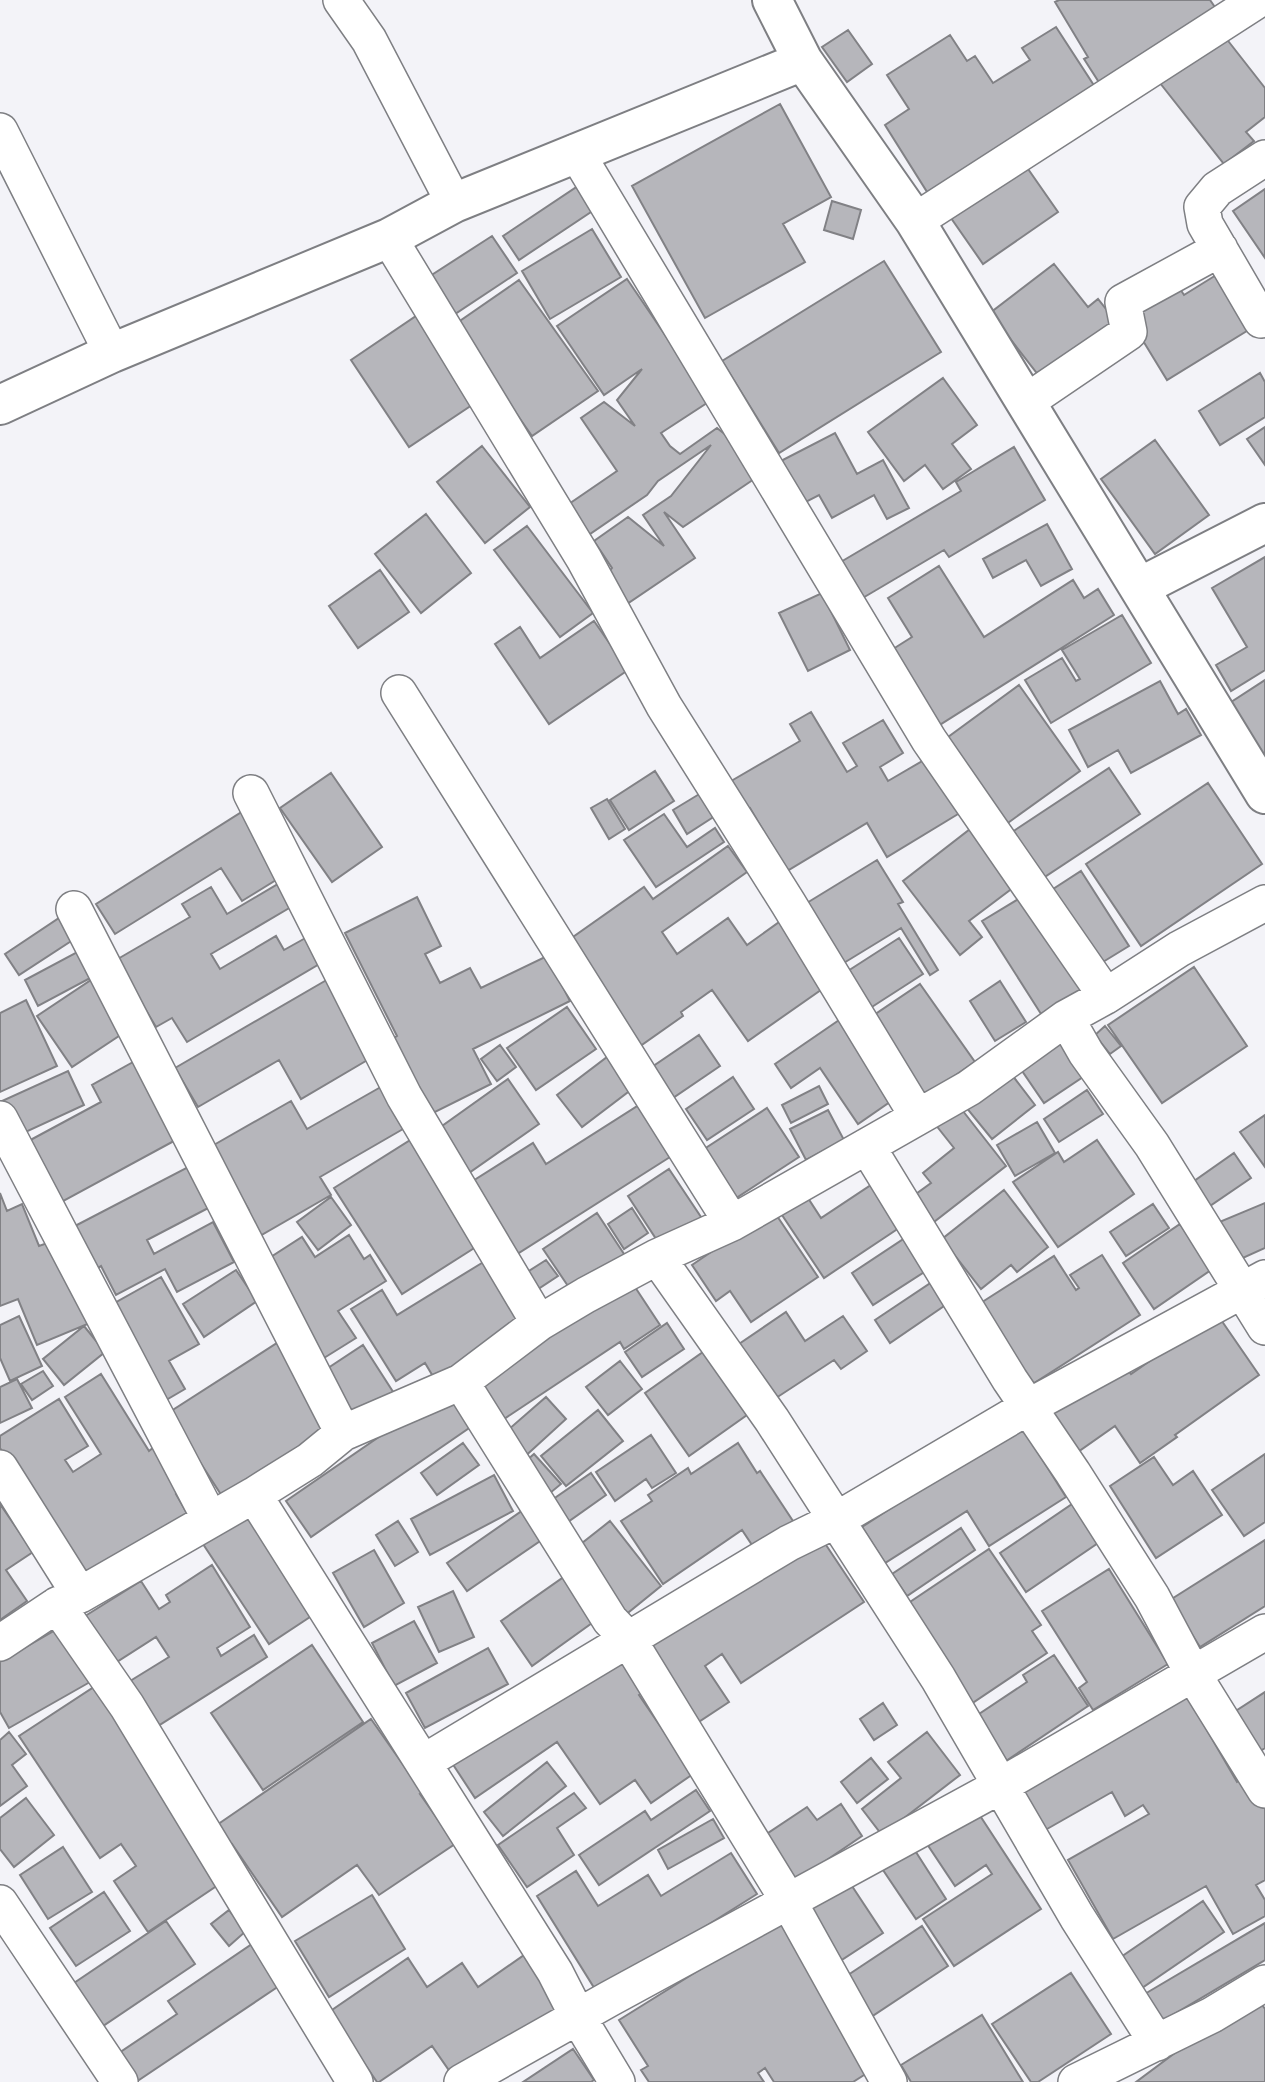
<svg xmlns="http://www.w3.org/2000/svg" width="1265" height="2082" font-family="Spectral,serif">
	<style>
		.building { fill: #b6b6bb; stroke: #818185; stroke-width: 2 }
		.lines { fill: none; stroke-linecap: round; stroke-linejoin: round }
		.minor-casing { stroke: #7e7f83; stroke-width: 38 }
		.tertiary-casing { stroke: #7e7f83; stroke-width: 42 }
		.minor { stroke: #fff; stroke-width: 35 }
		.tertiary { stroke: #fff; stroke-width: 38 }
	</style>
	<rect width="100%" height="100%" fill="#f3f3f8"/>
	<path class="building" d="M1059 0H1210L1219 13 1102 87 1084 59 1088 57 1055 2Z
		M1056 27 1095 87 929 195 885 125 909 109 887 75 950 35 967 61 975 56 993 83 1030 60 1022 48Z
		M1218 28 1265 88V117L1246 132 1254 141 1224 164 1156 78Z
		M848 30 872 64 847 82 822 47Z
		M780 104 831 197 783 224 805 262 705 318 632 186Z
		M1019 156 1058 212 983 264 944 208Z
		M581 184 597 208 519 260 503 236Z
		M1265 189V258L1233 211Z
		M832 201 861 210 853 239 824 230Z
		M592 229 621 277 550 319 522 271Z
		M492 236 517 273 452 316 427 278Z
		M884 261 941 352 779 453 722 361Z
		M1054 264 1088 307 1098 299 1117 323 1043 381 990 313Z
		M1221 272 1255 326 1167 380 1137 331 1133 307 1175 281 1184 295Z
		M627 279 710 401 661 433 670 446 680 454 717 428 761 463 766 471 683 527 664 512 695 558 621 608 602 580 612 568 594 541 628 517 664 546 643 515 671 496 711 445 658 481 647 495 587 536 566 506 617 471 581 418 604 402 635 426 617 400 642 369 604 395 557 326Z
		M519 280 598 391 532 436 454 325Z
		M419 314 478 401 409 447 351 360Z
		M1260 373 1265 382V417L1220 445 1199 411Z
		M943 378 977 425 952 444 971 469 943 489 925 465 904 481 868 432Z
		M1265 427V465L1247 439Z
		M835 433 857 474 883 460 909 508 887 519 874 495 832 518 819 495 800 505 777 463Z
		M1155 440 1209 515 1155 554 1101 479Z
		M482 446 530 507 485 543 437 482Z
		M1014 447 1045 500 949 557 944 550 861 599 839 563 961 491 956 482Z
		M426 514 471 573 421 613 375 554Z
		M1047 524 1072 569 1041 586 1026 560 993 578 983 559Z
		M527 526 593 613 560 637 494 550Z
		M1265 557V670L1231 691 1216 665 1247 647 1212 588Z
		M939 566 984 637 1073 580 1084 598 1098 589 1114 615 930 731 882 656 912 637 888 598Z
		M380 570 409 612 358 648 329 606Z
		M822 593 850 650 808 671 779 613Z
		M1122 615 1151 663 1051 723 1025 680 1062 658 1076 681 1080 679 1062 650Z
		M594 621 628 670 549 724 495 644 520 627 540 658Z
		M1265 680V766L1225 706Z
		M1160 681 1178 714 1186 709 1201 735 1131 773 1118 750 1088 767 1069 730Z
		M1019 685 1080 771 1005 825 944 740Z
		M811 712 847 772 857 766 843 743 883 720 903 753 880 767 888 781 936 753 968 808 887 857 867 823 787 871 750 808 742 811 726 784 800 741 790 724Z
		M1109 768 1140 814 1037 882 1006 836Z
		M655 771 674 801 629 830 610 800Z
		M331 773 382 847 332 882 280 808Z
		M1208 783 1262 864 1141 946 1086 864Z
		M701 793 715 816 687 834 673 810Z
		M607 799 625 829 609 839 591 808Z
		M248 808 289 872 242 901 221 868 115 934 96 904Z
		M664 814 687 847 715 828 724 842 656 887 624 840Z
		M974 826 1018 884 969 921 982 937 960 955 903 881Z
		M728 846 747 872 662 932 677 954 728 918 747 945 782 920 828 985 748 1041 712 990 681 1012 683 1016 636 1049 563 944 644 887 653 899Z
		M877 860 903 902 898 904 938 970 930 975 901 928 834 969 797 909Z
		M1081 871 1129 946 1098 965 1050 891Z
		M278 884 291 907 211 954 220 969 276 936 284 950 318 931 333 956 187 1042 172 1018 156 1027 116 960 190 917 182 904 211 887 227 914Z
		M1030 892 1088 985 1041 1014 982 921Z
		M417 897 441 946 425 954 440 983 470 968 481 988 547 956 570 1001 473 1049 491 1084 429 1115 391 1040 397 1036 345 933Z
		M68 912 82 934 19 975 5 954Z
		M899 938 923 974 861 1014 837 978Z
		M81 950 94 976 38 1006 25 980Z
		M1194 967 1247 1046 1162 1103 1108 1025Z
		M94 978 128 1030 72 1067 37 1016Z
		M330 978 376 1055 301 1099 279 1060 198 1107 175 1068Z
		M1000 981 1026 1022 995 1041 970 1001Z
		M920 984 975 1062 916 1102 862 1023Z
		M26 1000 57 1066 0 1092V1013Z
		M567 1007 596 1049 536 1090 507 1048Z
		M845 1016 900 1095 858 1124 820 1068 791 1088 775 1064Z
		M1105 1026 1121 1046 1110 1054 1095 1035Z
		M699 1035 720 1066 667 1102 646 1071Z
		M1063 1035 1089 1073 1044 1103 1018 1065Z
		M500 1045 516 1067 497 1081 481 1059Z
		M611 1054 636 1086 582 1127 557 1095Z
		M142 1057 185 1135 56 1205 23 1144 101 1102 92 1085Z
		M68 1071 84 1105 17 1136 2 1101Z
		M1009 1071 1035 1105 992 1139 965 1106Z
		M733 1077 754 1109 707 1140 686 1109Z
		M508 1079 539 1124 466 1175 435 1131Z
		M386 1084 410 1125 320 1177 331 1195 253 1240 238 1216 249 1210 212 1146 291 1101 307 1129Z
		M819 1086 828 1104 791 1123 782 1105Z
		M1087 1090 1103 1114 1059 1142 1044 1119Z
		M639 1105 670 1157 514 1256 468 1184 533 1143 546 1164Z
		M959 1106 1006 1166 930 1225 909 1199 931 1183 923 1173 954 1148 935 1124Z
		M767 1108 799 1157 730 1202 698 1153Z
		M828 1110 844 1140 806 1160 790 1129Z
		M1265 1115V1167L1240 1132Z
		M1037 1122 1055 1153 1015 1176 997 1145Z
		M412 1139 479 1245 402 1294 334 1188Z
		M1097 1140 1134 1194 1058 1247 1013 1182 1058 1152 1064 1162Z
		M1234 1153 1251 1178 1204 1210 1187 1186Z
		M192 1165 214 1205 147 1240 154 1254 213 1222 234 1262 177 1292 165 1269 116 1295 101 1266 95 1270 73 1227Z
		M669 1169 703 1220 662 1248 628 1196Z
		M874 1183 902 1226 824 1278 778 1209 804 1192 821 1218Z
		M1004 1190 1048 1247 1017 1272 1011 1265 981 1289 942 1239Z
		M0 1193 7 1211 22 1204 39 1246 56 1240 90 1323 37 1345 18 1299 0 1306Z
		M331 1197 351 1225 318 1250 297 1222Z
		M1265 1203V1248L1234 1262 1217 1223Z
		M1153 1204 1169 1228 1126 1256 1110 1232Z
		M632 1208 648 1233 624 1249 608 1224Z
		M773 1210 818 1277 751 1322 730 1291 716 1301 692 1265Z
		M597 1213 626 1257 572 1292 543 1249Z
		M1180 1224 1211 1270 1154 1309 1123 1263Z
		M349 1235 364 1259 370 1255 386 1281 338 1311 356 1338 324 1358 263 1262 302 1237 315 1257Z
		M908 1236 929 1269 873 1305 852 1273Z
		M1102 1255 1140 1315 1028 1387 976 1306 1054 1256 1076 1290 1079 1288 1070 1275Z
		M490 1258 528 1319 434 1378 425 1363 396 1381 351 1309 382 1290 397 1315Z
		M546 1260 558 1276 532 1293 521 1276Z
		M236 1270 257 1301 204 1337 183 1304Z
		M161 1277 199 1344 169 1361 185 1389 154 1407 104 1309Z
		M631 1281 660 1325 624 1349 620 1342 501 1421 476 1384Z
		M932 1282 947 1304 890 1343 875 1320Z
		M786 1312 805 1341 843 1316 867 1351 841 1369 834 1360 773 1400 736 1346Z
		M1217 1314 1259 1375 1175 1435 1177 1437 1140 1463 1115 1426 1075 1454 1048 1414 1122 1361 1131 1374Z
		M19 1316 42 1366 10 1381 0 1358V1325Z
		M667 1323 684 1349 642 1377 625 1352Z
		M84 1326 105 1352 64 1385 43 1359Z
		M277 1343 331 1426 222 1496 168 1413Z
		M363 1345 397 1398 356 1425 322 1372Z
		M703 1352 747 1415 689 1456 645 1393Z
		M620 1361 642 1389 608 1415 586 1387Z
		M43 1371 53 1386 32 1400 21 1384Z
		M101 1374 149 1451 154 1447 181 1491 176 1494 188 1515 84 1578 0 1448V1436L59 1399 88 1446 65 1460 73 1472 101 1454 65 1397Z
		M17 1379 32 1408 0 1423V1387Z
		M450 1388 475 1424 311 1537 286 1501Z
		M546 1397 566 1419 521 1460 500 1437Z
		M598 1410 623 1441 566 1486 541 1456Z
		M1020 1424 1066 1497 989 1546 967 1511 885 1563 862 1527Z
		M651 1435 676 1473 652 1488 646 1479 615 1501 596 1472Z
		M463 1443 479 1465 437 1495 421 1473Z
		M738 1443 757 1473 760 1471 793 1521 754 1548 742 1530 663 1584 621 1521 652 1501 648 1495 688 1468 691 1474Z
		M534 1454 561 1484 544 1498 517 1469Z
		M1265 1454V1522L1244 1536 1212 1490Z
		M1154 1457 1173 1485 1193 1471 1222 1515 1156 1558 1110 1486Z
		M591 1473 606 1495 565 1524 549 1502Z
		M494 1475 513 1511 430 1555 411 1519Z
		M1078 1500 1104 1539 1026 1592 1000 1553Z
		M0 1504 33 1552 6 1570 27 1601 0 1620Z
		M526 1508 546 1537 467 1591 447 1563Z
		M247 1515 313 1615 269 1644 203 1544Z
		M398 1521 418 1552 395 1566 376 1535Z
		M610 1521 661 1586 624 1616 572 1551Z
		M961 1528 975 1550 907 1596 892 1574Z
		M820 1536 864 1602 741 1683 722 1654 705 1666 729 1702 694 1725 640 1643Z
		M1265 1540V1606L1200 1647 1170 1600Z
		M989 1549 1041 1625 1032 1631 1047 1653 968 1706 901 1608Z
		M374 1550 404 1603 364 1627 333 1573Z
		M212 1565 250 1627 217 1648 221 1656 254 1635 267 1657 150 1731 122 1686 169 1657 156 1637 112 1665 82 1618 141 1581 159 1609 170 1602 166 1595Z
		M1109 1569 1168 1664 1093 1710 1079 1688 1087 1682 1042 1611Z
		M568 1574 599 1618 532 1666 501 1621Z
		M453 1591 474 1637 439 1652 418 1607Z
		M414 1621 437 1663 394 1686 372 1643Z
		M59 1628 90 1682 9 1728 0 1712V1662Z
		M312 1645 363 1722 263 1790 211 1713Z
		M625 1645 653 1686 639 1695 693 1774 651 1803 635 1780 600 1804 557 1742 475 1798 452 1763Z
		M488 1648 508 1684 425 1728 406 1693Z
		M1054 1655 1088 1706 1000 1765 970 1720 1027 1682 1023 1675Z
		M97 1685 227 1879 148 1932 114 1881 136 1866 121 1844 100 1858 19 1736Z
		M1185 1692 1237 1782 1248 1776 1265 1806V1880L1256 1885 1265 1900V1916L1233 1934 1206 1886 1113 1939 1068 1860 1149 1814 1143 1805 1125 1816 1112 1792 1040 1833 1015 1789Z
		M1265 1692V1748L1257 1753 1231 1714Z
		M883 1703 897 1725 874 1740 860 1719Z
		M371 1719 423 1793 420 1794 455 1844 379 1895 357 1865 282 1917 232 1844 228 1846 214 1827Z
		M9 1732 26 1754 12 1765 27 1786 0 1806V1740Z
		M927 1732 960 1775 882 1835 862 1809 901 1778 888 1762Z
		M871 1758 888 1779 857 1803 841 1782Z
		M547 1762 566 1786 503 1836 484 1812Z
		M696 1790 710 1811 599 1885 579 1855 645 1811 651 1820Z
		M574 1793 586 1808 557 1828 574 1855 527 1887 498 1845Z
		M26 1798 54 1835 14 1867 0 1849V1818Z
		M841 1804 862 1836 790 1885 759 1839 807 1807 817 1820Z
		M975 1808 1041 1909 954 1966 923 1919 992 1874 986 1865 955 1886 925 1841Z
		M713 1819 724 1838 668 1869 658 1850Z
		M63 1847 92 1892 48 1919 20 1875Z
		M914 1849 946 1899 916 1919 883 1870Z
		M731 1853 757 1894 598 1994 537 1896 576 1871 598 1906 648 1875 661 1896Z
		M848 1880 883 1933 837 1963 802 1910Z
		M104 1892 130 1931 76 1966 50 1928Z
		M372 1895 405 1949 329 1997 295 1941Z
		M1203 1901 1224 1932 1139 1990 1118 1959Z
		M229 1910 246 1931 229 1946 211 1924Z
		M781 1919 875 2068 853 2082H774L765 2068 758 2073 764 2082H649L641 2070 648 2066 619 2020Z
		M166 1921 195 1964 103 2026 74 1983Z
		M1265 1923V1960L1159 2023 1143 1995Z
		M922 1926 948 1966 871 2017 845 1977Z
		M252 1944 279 1986 136 2082 113 2057 177 2014 168 2001Z
		M527 1953 563 2005 455 2079 432 2046 379 2082H377L329 2012 408 1958 427 1987 462 1963 478 1987Z
		M1071 1973 1111 2034 1038 2082H1031L992 2024Z
		M1254 1994 1265 2009V2082H1136Z
		M982 2015 1023 2082H911L901 2065Z
		M573 2049 594 2080 591 2082H523Z"/>
	<g class="lines">
		<defs>
			<path id="minor" d="M341 0 369 40 454 203
				M0 131 112 353
				M576 152 929 740 1106 996
				M915 221 1258 0
				M389 238 584 559 664 706 788 903 918 1117
				M1261 320 1205 224 1202 207 1217 189 1265 158
				M1026 402 1129 332 1123 302 1220 249
				M399 693 732 1223
				M251 793 404 1096 539 1323
				M74 909 343 1433
				M1066 1018 1086 1053 1152 1145 1265 1327
				M0 1119 210 1519
				M867 1146 1010 1380 1073 1473 1152 1597 1193 1674 1265 1790
				M657 1257 772 1420 938 1678 1077 1917 1157 2043
				M461 1382 610 1620 628 1639 789 1902 889 2082
				M0 1468 80 1595
				M254 1495 555 1972 578 2017 617 2082
				M57 1605 127 1706 355 2082
				M0 1643 57 1605 80 1595 254 1495 310 1460 343 1433 461 1382 539 1323 586 1295 657 1257 732 1223 969 1088 1066 1018 1106 996 1179 949 1265 903
				M424 1762 789 1543 836 1520 1028 1407 1265 1278
				M0 1903 120 2082
				M462 2082 609 1999 1000 1786 1265 1632
				M1076 2082 1212 2015 1265 1983"/>
			<path id="tertiary" d="M772 0 803 61 915 221 1265 794
				M0 405 112 353 389 238 454 203 803 61
				M1140 587 1265 523"/>
		</defs>
		<use href="#minor" class="minor-casing"/>
		<use href="#tertiary" class="tertiary-casing"/>
		<use href="#minor" class="minor"/>
		<use href="#tertiary" class="tertiary"/>
	</g>
</svg>
